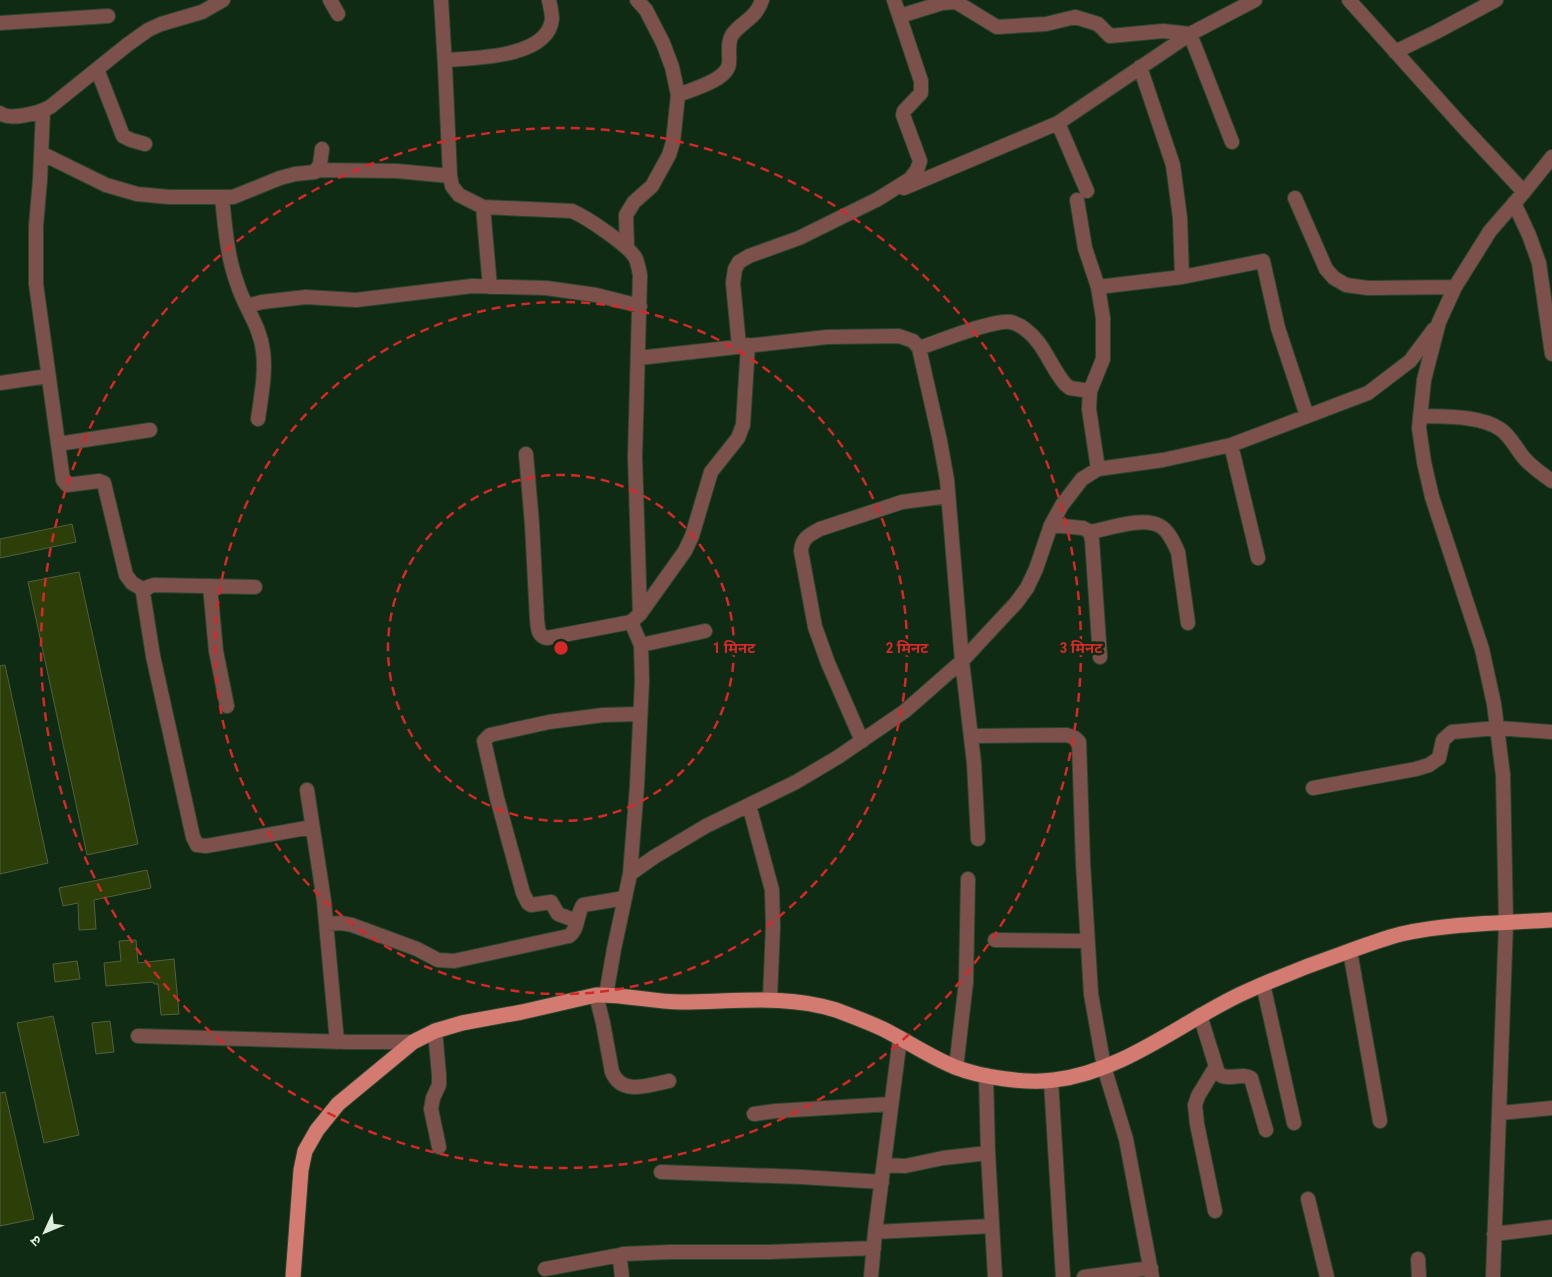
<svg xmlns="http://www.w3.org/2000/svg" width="1552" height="1277" font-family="'Roboto Condensed','Noto Sans Devanagari',sans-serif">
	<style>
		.building { fill: #2d3f09; stroke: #51603d }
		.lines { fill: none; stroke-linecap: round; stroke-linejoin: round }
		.minor-casing { stroke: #2c4630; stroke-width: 16 }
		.major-casing { stroke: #2c4630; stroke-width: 17 }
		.minor { stroke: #7c514c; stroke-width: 14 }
		.major { stroke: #d47b71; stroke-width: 15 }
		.ring { fill: none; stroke: #d62828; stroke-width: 2.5; stroke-dasharray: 9 6 }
		.centre { fill: #d62828; stroke: #0f2b13; stroke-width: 2.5 }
		.ring-label { font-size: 15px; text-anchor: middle; font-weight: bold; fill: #d62828; stroke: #0f2b13; stroke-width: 5; stroke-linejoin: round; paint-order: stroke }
	</style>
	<rect width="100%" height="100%" fill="#0f2b13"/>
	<path class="building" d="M72 524 76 542 0 558V539Z
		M79 572 138 844 87 855 28 582Z
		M5 665 48 863 0 874V666Z
		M147 870 151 888 94 900 96 929 79 930 78 903 63 906 59 888Z
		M136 940 138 963 174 959 179 1014 161 1015 158 984H154L153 982 106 986 104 963 121 961 119 941Z
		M77 961 80 979 55 982 53 964Z
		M53 1016 79 1135 44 1143 17 1023Z
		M110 1021 114 1052 96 1054 92 1023Z
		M5 1092 34 1219 0 1226V1093Z"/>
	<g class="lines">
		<defs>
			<path id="minor" d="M330 0 338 14
				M441 0 445 66 450 176 452 186 459 195 483 207 572 211C586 217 630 246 636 259 638 264 639 270 640 275L635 457 640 614
				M1349 0 1464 128 1524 192
				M900 16 942 3 956 2 997 27 1046 24 1075 17 1098 24 1110 36 1163 31 1190 34 1232 142
				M0 23 108 16
				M1395 52 1436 32 1496 0
				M445 60C474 58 548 58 552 19 552 13 550 6 549 0
				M97 69 123 136 131 140 145 144
				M678 95C693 89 728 80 729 63 730 54 727 43 732 35 742 21 756 19 762 0
				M43 111 40 180 36 226V284L63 480 67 485 99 481 104 483 126 575 132 583 144 590
				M0 113C10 121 39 113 50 107L127 45 148 30 161 24 202 12 223 0
				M1058 123 1087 191
				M41 153 106 185 137 194 169 197H233L280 178 295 174 315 172 320 164 322 149
				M318 170 397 171 450 176
				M904 188 1058 123 1190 34 1255 0
				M222 197C225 226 227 256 237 283 244 307 260 325 263 351 266 373 261 397 258 419
				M1295 198 1326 269 1334 278 1346 285 1368 288 1455 287
				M1077 200 1085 248 1098 287 1103 318V359L1090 391 1089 409 1098 469
				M1514 203 1529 235 1539 263 1552 354
				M483 207 490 287
				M627 248 626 215 634 202 652 186 669 155 673 142 678 95 672 67 663 43 646 10 637 0
				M1182 277 1263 261 1278 328 1307 416
				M1098 287 1182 277 1180 218 1173 165 1140 67
				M247 306 262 302 306 297 356 300 472 286 546 288 596 295 640 306
				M739 346 733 283 735 269 739 262 749 256 799 238 878 199 910 179 917 170 920 161 903 115 904 111 921 93V81L894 0
				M919 348C938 342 993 319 1011 322 1022 325 1031 333 1038 342 1048 355 1054 371 1065 384L1070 388 1090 391
				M638 358 827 337 899 336 913 341 919 348 940 441 947 480 962 661 974 763 978 839
				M0 383 48 376
				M1420 416C1444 417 1480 415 1500 429 1511 436 1516 449 1525 459 1533 468 1542 474 1552 481
				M58 444 150 430
				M1231 445 1258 558
				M526 454 532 524 537 619C538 627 537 636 547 638L631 622 640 614 685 551 692 536 711 472 738 438 743 425 748 345
				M1051 525 1083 528 1090 532 1092 540 1100 657
				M1090 532C1108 529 1143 516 1160 526 1169 531 1174 543 1178 552L1188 623
				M210 586 216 651 227 706
				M255 587 154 585 148 587 143 593 153 656 193 837 197 845 206 846 312 827
				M641 645 705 631
				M971 736 1067 735 1075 738 1079 742 1083 863 1091 994 1104 1067 1126 1139 1152 1277
				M862 741 828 663 815 627 801 551C802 538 809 535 820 529L902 502 948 496
				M1313 788 1416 769 1429 765 1439 758 1443 740 1452 732 1497 728 1552 732
				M307 790 324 901 337 1042
				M749 805 772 890 773 926 770 999
				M630 874 637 786 642 681 641 645 631 622
				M577 921 558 914 551 902 531 905 528 903 523 893 497 798 484 741 490 735 549 722 603 715 640 714
				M326 924 341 923 352 925 417 949 438 960 454 961 569 936C579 929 576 915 583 905L625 898
				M995 940 1087 941
				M1350 951 1380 1121
				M1263 984 1294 1123
				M596 995 603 1023 612 1072C622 1096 648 1085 669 1081
				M606 995 614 949 630 874 654 857 706 826 796 782 838 757 905 711 962 661 1016 603 1027 588 1036 569 1051 525 1062 505 1082 479 1098 469 1163 460 1231 445 1368 393 1410 361 1434 329
				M1200 1015 1218 1073C1227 1082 1241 1072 1251 1078L1266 1130
				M435 1031 439 1075V1085L433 1098 431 1109 439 1147
				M138 1036 348 1042H413
				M956 1068 966 982 968 879
				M986 1075 988 1153 995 1277
				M1051 1081 1063 1277
				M1500 1113 1552 1108
				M754 1114 776 1111 891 1104
				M884 1165 905 1166 943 1158 988 1153
				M661 1172 802 1177 882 1182
				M1308 1199 1327 1277
				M1215 1211 1197 1124 1195 1105 1198 1096 1215 1068
				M875 1232 992 1226
				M1494 1234 1552 1227
				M1418 1259 1419 1277
				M545 1269 620 1255
				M622 1277 620 1260V1255L623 1254 670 1252H769L874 1248
				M871 1277 875 1232 900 1038
				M1084 1277 1151 1268
				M1493 1277 1506 923 1503 775 1494 704 1482 649 1432 497 1424 462 1419 428 1424 380 1439 322 1455 287 1490 231 1524 192 1552 157"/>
			<path id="major" d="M293 1277 301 1170 305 1151 317 1130 338 1104 413 1042 435 1031 462 1023 522 1012 596 995C624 994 652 1002 681 1002 733 1002 786 994 836 1010 852 1016 868 1022 883 1029 907 1041 930 1057 955 1067 980 1077 1027 1084 1054 1080 1123 1072 1180 1023 1241 994 1274 979 1309 965 1344 953 1363 946 1382 939 1401 934 1451 923 1502 923 1552 920"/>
		</defs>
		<use href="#minor" class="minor-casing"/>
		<use href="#major" class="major-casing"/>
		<use href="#minor" class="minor"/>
		<use href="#major" class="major"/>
	</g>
	<g class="ring">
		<circle cx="561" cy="648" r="173"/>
		<circle cx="561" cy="648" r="346"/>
		<circle cx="561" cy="648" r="520"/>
	</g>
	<circle cx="561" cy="648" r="8" class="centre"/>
	<g class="ring-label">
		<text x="734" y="653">1 मिनट</text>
		<text x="907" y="653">2 मिनट</text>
		<text x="1081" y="653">3 मिनट</text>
	</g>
	<g transform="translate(45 1232) rotate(226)" stroke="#0f2b13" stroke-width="4" paint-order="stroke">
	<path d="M0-4L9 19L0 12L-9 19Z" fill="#deefdf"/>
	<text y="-8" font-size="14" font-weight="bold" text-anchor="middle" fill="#deefdf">उ</text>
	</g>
</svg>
